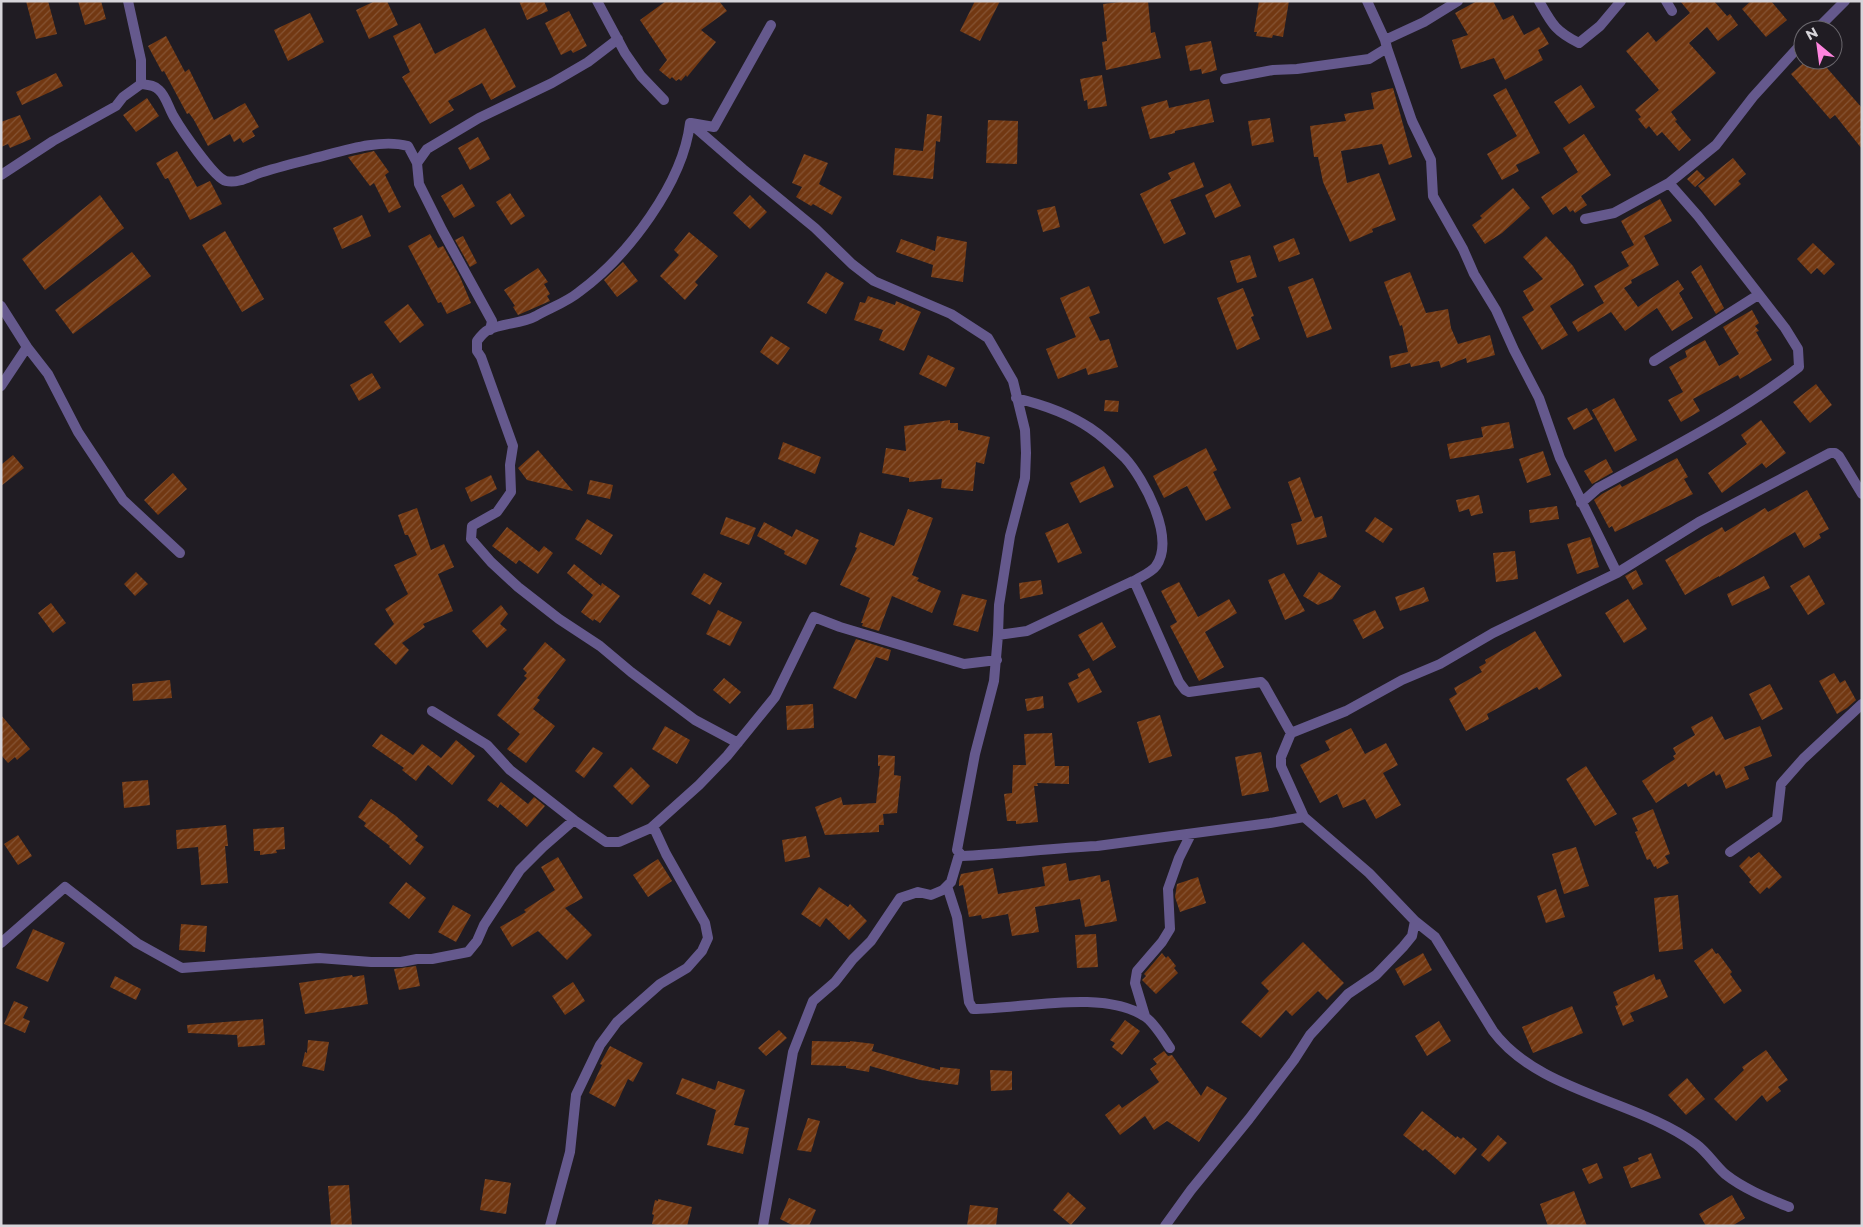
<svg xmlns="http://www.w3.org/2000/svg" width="1863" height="1227" font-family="Montserrat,sans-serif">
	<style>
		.building { fill: url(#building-hatch) }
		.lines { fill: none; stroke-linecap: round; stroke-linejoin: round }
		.street { stroke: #65598d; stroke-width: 10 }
	</style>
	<defs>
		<pattern id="building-hatch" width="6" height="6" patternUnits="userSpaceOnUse" patternTransform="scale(1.25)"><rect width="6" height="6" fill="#723812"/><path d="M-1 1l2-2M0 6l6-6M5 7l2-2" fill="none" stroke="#855434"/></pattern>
	</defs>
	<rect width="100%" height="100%" fill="#201c23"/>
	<path class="building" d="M26 1H48L57 34 36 39Z
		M78 1H101L106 19 85 25Z
		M375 1H387L398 25 369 39 356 10Z
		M519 1H544L548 11 527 20Z
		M666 1H719L727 11 701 30 716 42 687 77 686 75 681 81 679 79 676 81 672 77 670 79 659 70 667 60 640 20Z
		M975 1H1000L980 41 960 31Z
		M1128 1H1148L1151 33 1155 32 1161 58 1106 70 1102 42 1107 41 1103 4Z
		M1259 1H1289L1283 37 1273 35 1272 38 1256 36 1257 32H1254Z
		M1477 1H1493L1503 20 1513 15 1524 35 1539 27 1549 44 1538 50 1543 60 1505 80 1494 58 1461 69 1452 40 1468 35 1455 13Z
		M1680 1H1714L1727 16 1730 14 1738 25 1718 41 1707 27 1689 43 1716 73 1671 112 1677 120 1675 121 1691 140 1679 151 1662 132 1657 136 1649 126 1646 129 1638 119 1641 117 1635 110 1659 90 1626 51 1648 32 1656 42 1690 13Z
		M1751 1H1771L1787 20 1766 37 1742 9Z
		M569 11 587 46 573 53 571 50 561 55 545 23Z
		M310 13 324 42 288 61 274 30Z
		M420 23 435 54 485 28 516 87 491 100 482 83 448 101 454 110 430 124 402 77 410 72 393 36Z
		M166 36 185 72 189 69 214 120 245 103 259 127 252 131 255 136 243 143 240 138 234 142 230 134 208 146 194 120 189 113 187 114 164 71 162 72 148 46Z
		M1211 41 1217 70 1202 74 1201 69 1190 71 1185 46Z
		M1807 60H1820L1862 108V149L1835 115 1830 119 1791 74Z
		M56 73 63 86 22 105 16 92Z
		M1102 75 1107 106 1088 109 1087 100 1084 101 1080 79Z
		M1581 85 1595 107 1569 124 1554 102Z
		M1393 88 1412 157 1389 165 1382 144 1341 151 1347 183 1379 173 1396 220 1372 229 1373 232 1350 242 1323 182 1318 157H1314L1310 126 1346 121 1344 114 1374 109 1371 93Z
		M1506 88 1540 153 1516 165 1519 171 1502 180 1487 154 1517 136 1493 95Z
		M147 98 159 116 136 132 123 115Z
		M1209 99 1214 122 1175 131V133L1150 139 1141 107 1167 100 1169 108Z
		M927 114 942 116 940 142 936 141 933 179 893 175 895 148 923 151Z
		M20 115 31 139 10 148 8 144 1 147V122Z
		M1270 118 1274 142 1252 146 1248 121Z
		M988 120 1018 121 1017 164 986 163Z
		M1584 134 1611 175 1581 196 1587 205 1575 213 1573 210 1570 212 1566 206 1553 215 1541 197 1578 172 1563 148Z
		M478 137 490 159 470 170 458 148Z
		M177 151 197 187 210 181 222 204 190 220 168 178 165 179 156 163Z
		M374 151 389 172 385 175 401 207 389 213 374 183 370 186 348 157Z
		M804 154 828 163 819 184 842 197 832 215 813 204 811 206 796 197 802 187 792 183Z
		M1733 158 1746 174 1738 181 1741 184 1715 206 1698 186Z
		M1194 162 1204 187 1170 200 1186 234 1164 244 1140 194 1171 179 1168 173Z
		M1697 170 1705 178 1695 187 1687 179Z
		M1230 183 1241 206 1215 218 1205 195Z
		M462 184 475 206 454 218 441 196Z
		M1513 188 1530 208 1502 233 1485 244 1472 225 1482 218 1480 216Z
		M510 193 525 216 511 225 496 202Z
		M100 195 124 228 45 290 22 259Z
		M750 195 767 212 750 229 733 213Z
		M1660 199 1672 221 1644 236 1659 265 1631 280 1632 283 1624 288 1638 307 1678 280 1684 289 1679 293 1693 318 1672 331 1657 308 1625 331 1611 312 1578 332 1572 322 1604 303 1594 286 1629 266 1621 252 1634 245 1621 221Z
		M1055 206 1060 227 1043 232 1037 210Z
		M362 215 371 236 342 249 333 228Z
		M225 231 264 299 242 312 202 245Z
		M689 232 718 256 695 282 698 285 685 300 660 276 679 255 674 250Z
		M430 234 438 248 443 246 460 277 471 303 447 314 441 302 438 303 408 246Z
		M463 236 477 263 470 267 455 240Z
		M937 236 967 242 963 282 931 277 933 265 896 252 901 239 935 251Z
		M1546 236 1573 266 1584 285 1550 306 1568 335 1542 350 1522 317 1534 310 1523 291 1543 279 1523 257Z
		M1294 238 1300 254 1279 262 1273 246Z
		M1813 243 1835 264 1824 275 1817 268 1811 274 1797 259Z
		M132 252 151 276 73 334 55 310Z
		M1250 255 1257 277 1237 283 1230 261Z
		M623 262 638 281 617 297 604 280Z
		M1701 265 1724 308 1716 314 1691 272Z
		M538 268 548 282 544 284 550 294 547 296 550 301 518 315 513 307 515 306 504 290Z
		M826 272 844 283 826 314 807 303Z
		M1410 272 1426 313 1448 309 1451 328 1458 344 1490 335 1495 355 1467 363 1466 358 1441 368 1439 361 1411 367 1410 363 1391 368 1389 356 1408 352 1402 325 1400 326 1384 282Z
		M1313 278 1332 329 1307 338 1288 287Z
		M1089 286 1100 313 1089 317 1100 341 1109 339 1118 367 1088 375 1086 368 1058 379 1046 349 1076 337 1060 298Z
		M1243 288 1254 316 1251 317 1260 339 1237 350 1217 298Z
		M868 296 895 305 896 301 921 312 904 351 879 340 883 330 854 320 860 302 865 303Z
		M408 304 424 325 400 343 384 322Z
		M1752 310 1759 323 1755 326 1759 331 1756 332 1772 360 1740 379 1738 375 1693 399 1700 411 1681 422 1668 400 1683 392 1669 367 1687 357 1685 351 1705 340 1719 366 1739 354 1723 327Z
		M771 336 790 348 778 365 760 352Z
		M928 355 955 368 946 387 919 374Z
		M372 373 381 388 359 401 350 385Z
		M1816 384 1832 405 1810 423 1793 402Z
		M1614 398 1637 440 1615 452 1592 410Z
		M1105 400 1119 401 1118 412 1104 411Z
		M1587 408 1593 419 1574 430 1567 418Z
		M950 420V423H958V430L990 437 984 464 976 462 973 491 941 488 942 479 909 482V478L882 473 886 448 906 451 904 426Z
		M1761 420 1786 453 1766 468 1762 463 1722 493 1708 473 1747 444 1741 435Z
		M1509 422 1514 448 1450 459 1447 444 1483 437 1481 427Z
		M783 442 821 457 815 474 778 459Z
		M1206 448 1217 470 1213 472 1231 508 1206 521 1187 486 1164 498 1153 476Z
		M538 450 573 491 527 480 518 468Z
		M1543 451 1551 475 1527 483 1519 459Z
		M13 455 24 468 1 486V465Z
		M1677 458 1688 477 1684 479 1693 494 1615 532 1612 526 1609 528 1594 500 1602 494 1620 484 1622 487Z
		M1606 459 1613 472 1592 484 1584 471Z
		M1104 466 1114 487 1080 503 1070 483Z
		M173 473 187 489 158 515 144 500Z
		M491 475 497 489 471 502 465 488Z
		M1300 477 1315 518 1322 516 1327 537 1297 545 1291 524 1302 521 1288 482Z
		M590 480 613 485 610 499 587 494Z
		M1807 490 1829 529 1819 534 1821 538 1804 548 1795 532 1719 577V576L1685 595 1665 560 1722 527 1725 532 1765 508 1768 512Z
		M1479 495 1483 513 1471 516 1469 509 1459 512 1456 500Z
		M1557 506 1559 519 1530 523 1529 510Z
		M417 508 431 550 444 544 454 567 438 574 453 611 423 624 425 627 402 643 409 650 396 665 374 644 394 624 385 609 408 594 394 565 417 555 408 535H405L398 515Z
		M908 509 933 518 912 575 919 578 917 581 941 591 932 613 892 596 879 631 862 626 863 623H861L870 598 840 585 857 548 855 547 860 532 894 546Z
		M726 517 756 528 749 545 720 534Z
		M1375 517 1393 529 1383 543 1365 531Z
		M587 519 613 535 601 555 575 539Z
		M764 522 792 537 796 529 819 540 806 565 784 554 785 551 757 536Z
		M1068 523 1082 553 1058 563 1045 533Z
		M507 527 539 552 544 546 553 553 538 574 519 560 516 564 492 546Z
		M1590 537 1599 567 1577 574 1567 544Z
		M1515 551 1518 579 1496 582 1493 553Z
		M574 564 601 586 602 583 620 596 600 623 594 619 593 621 581 612 593 595 567 573Z
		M1636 570 1643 584 1633 590 1625 576Z
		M136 572 148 584 135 596 124 584Z
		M1319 572 1341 586 1332 599 1318 605 1303 596Z
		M704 573 722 583 710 605 691 594Z
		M1284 573 1305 611 1285 620 1268 580Z
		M1809 575 1825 604 1808 615 1790 586Z
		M1764 576 1770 588 1732 606 1727 594Z
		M1041 580 1043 594 1020 599 1019 583Z
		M1179 582 1198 617 1229 599 1237 613 1205 632 1224 667 1199 681 1170 626 1177 622 1161 591Z
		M1424 587 1429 601 1400 611 1395 597Z
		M962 594 987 600 978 632 953 625Z
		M1628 599 1647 629 1624 643 1605 613Z
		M51 603 66 623 53 633 38 613Z
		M501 605 508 614 500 624 507 630 487 648 472 631Z
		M718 610 742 622 730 646 706 634Z
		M1375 610 1384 628 1363 639 1353 620Z
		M1102 622 1116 647 1093 661 1078 635Z
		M1535 631 1562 676 1539 690 1537 687 1487 714 1489 719 1466 731 1449 699 1457 694 1454 688 1482 672 1479 667 1486 663 1485 660Z
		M856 639 891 650 888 661 876 657 856 699 833 688Z
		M545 642 566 660 537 698 540 700 533 709 555 726 526 763 507 749 520 734 497 715 527 678 524 676 527 673 523 669Z
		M1089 668 1102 692 1078 703 1068 683 1079 678 1077 674Z
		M1834 673 1840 683 1845 680 1856 700 1847 708 1837 714 1819 681Z
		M724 678 741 692 730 704 713 690Z
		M170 680 172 698 133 701 132 684Z
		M1770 684 1783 709 1762 720 1749 694Z
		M1043 696 1044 708 1027 711 1025 699Z
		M813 704 814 728 787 730 786 706Z
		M1 715 30 749 17 760 15 757 8 763 1 755Z
		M1160 715 1172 756 1149 763 1137 722Z
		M1712 716 1725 740 1760 726 1772 756 1744 767 1749 779 1726 789 1720 774 1716 776 1714 771 1688 787 1686 783 1656 803 1642 781 1675 759 1673 756 1676 754 1673 748 1695 735 1691 727Z
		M665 726 690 740 677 764 652 749Z
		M1351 728 1365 754 1386 743 1398 765 1383 773 1401 805 1376 819 1365 799 1343 808 1337 794 1320 803 1300 765 1330 750 1325 741Z
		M1052 733 1055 766H1069V784L1037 783 1038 786H1034L1038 822 1016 824V821H1007L1004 794 1012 793 1013 765H1026L1024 734Z
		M381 734 413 755 422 744 441 758 456 740 475 756 452 785 428 765 416 781 402 770 404 768 372 746Z
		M593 747 603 753 584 778 575 771Z
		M1261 752 1269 791 1242 796 1235 757Z
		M878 755 895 756 894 775 901 776 897 813 883 814 884 825H879V832L825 835 815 807 841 797 843 805 876 803 880 766H878Z
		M1586 766 1617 814 1595 826 1566 779Z
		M631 767 650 786 632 805 613 786Z
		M148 780 150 805 124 808 122 782Z
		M501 782 528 804 534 797 545 806 527 827 500 804 498 808 487 800Z
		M371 799 396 816 418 836 415 840 424 847 410 865 389 847 390 846 364 826 366 823 358 817Z
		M1653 809 1670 854 1665 856 1669 863 1657 869 1656 866 1654 867 1650 859 1647 860 1635 832 1638 831 1632 818Z
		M226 825 228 846H225L228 883 201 885 198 847 177 849 176 830Z
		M284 827 285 849 276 850 277 853 260 855V851H254L253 829Z
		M18 835 32 856 18 865 4 844Z
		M806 836 810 857 785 862 782 840Z
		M1576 847 1589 886 1564 894 1552 854Z
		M1759 852 1782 877 1769 889 1767 887 1760 894 1749 882 1751 880 1739 866 1749 856 1751 858Z
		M558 857 583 898 565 908 592 935 567 960 538 931 512 947 500 927 526 912 524 910 555 890 541 867Z
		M658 859 672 881 648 897 633 875Z
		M1066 863 1069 881 1100 875 1101 882 1109 880 1117 921 1085 927 1080 899 1035 907 1039 932 1012 936 1008 914 982 919 981 915 969 917 963 885 959 886V881L961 874 993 868 998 894 1045 886 1042 867Z
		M1198 877 1206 903 1180 912 1175 897 1177 884Z
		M406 882 426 898 409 919 389 903Z
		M819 887 848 907 850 904 867 921 849 940 826 918 820 927 801 914Z
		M1556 889 1565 917 1546 923 1537 896Z
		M1678 895 1683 949 1659 952 1654 898Z
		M453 905 471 915 456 942 438 932Z
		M181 924 207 926 205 952 179 950Z
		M33 929 65 943 48 982 16 968Z
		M1096 934 1098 967 1077 968 1075 935Z
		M1303 942 1344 983 1327 1000 1318 991 1292 1016 1286 1010 1261 1038 1241 1022 1269 991 1261 983Z
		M1712 948 1716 954 1718 953 1732 972 1730 974 1742 991 1724 1004 1694 961Z
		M1162 953 1166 958 1168 956 1176 966 1174 968 1178 973 1156 994 1142 980 1146 976 1144 974Z
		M1423 953 1432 970 1404 986 1395 969Z
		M416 966 420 986 399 990 394 969Z
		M1654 974 1656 980 1660 979 1668 997 1630 1013 1634 1021 1623 1026 1615 1006 1618 1005 1613 992Z
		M352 975 353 977 364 975 368 1004 305 1014 299 983Z
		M115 976 141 989 136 1000 110 987Z
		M573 982 585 1001 565 1015 552 996Z
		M14 1001 28 1007 23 1018 30 1021 25 1033 4 1024Z
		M1572 1006 1583 1033 1533 1053 1522 1027Z
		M263 1019 265 1045 238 1047 237 1035 188 1033 187 1025Z
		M1125 1020 1140 1031 1122 1055 1112 1047 1115 1043 1110 1040Z
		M1439 1021 1451 1041 1427 1056 1415 1036Z
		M779 1030 787 1038 766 1056 758 1048Z
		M308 1040 329 1042 324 1071 302 1066 305 1052 307 1053Z
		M812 1041 850 1042V1041L874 1044 872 1051 940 1070V1067L960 1069 958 1085 920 1080 870 1066 869 1072 846 1068V1066L811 1065Z
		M610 1046 643 1063 633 1082 628 1079 615 1107 589 1093 602 1065 600 1064Z
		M1766 1050 1788 1080 1778 1087 1781 1091 1767 1102 1762 1095 1736 1121 1714 1099 1744 1070 1742 1067Z
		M1164 1051 1168 1056 1172 1055 1201 1096 1207 1086 1227 1098 1199 1142 1167 1121 1154 1130 1145 1116 1120 1135 1105 1115 1119 1104 1122 1108 1159 1082 1150 1069 1157 1064 1153 1059Z
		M990 1070 1012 1071V1090L991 1091Z
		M682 1078 715 1090 718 1081 745 1090 734 1125 749 1128 743 1154 707 1145 716 1110 676 1094Z
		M1687 1078 1705 1099 1686 1115 1668 1095Z
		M1422 1111 1456 1138 1457 1136 1461 1139 1463 1137 1477 1149 1455 1175 1425 1149 1423 1151 1403 1135Z
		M808 1118 820 1121 811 1152 797 1150Z
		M1498 1135 1507 1143 1489 1162 1481 1155Z
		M1651 1153 1661 1178 1631 1188 1623 1167 1639 1161 1638 1158Z
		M1597 1163 1603 1178 1589 1184 1582 1169Z
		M485 1179 511 1183 506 1214 480 1210Z
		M349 1185 352 1226H331L328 1186Z
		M1574 1191 1587 1226H1548L1540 1204Z
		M1068 1192 1086 1208 1071 1225 1053 1210Z
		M1732 1195 1745 1218 1732 1226H1706L1699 1214Z
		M789 1198 816 1210 809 1226H794L780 1219Z
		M658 1199 692 1207 687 1226H660L652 1224 654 1215 652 1214 655 1200 658 1201Z
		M970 1205 998 1208 996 1226H967Z"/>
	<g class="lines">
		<path class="street" d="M597 1 625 53 641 76 664 100
			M1367 1 1385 40
			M1539 1C1552 24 1555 31 1579 43L1600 26 1621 1
			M1666 1 1672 11
			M1816 30 1845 1
			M1387 48 1412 121 1431 160 1433 196 1463 249 1474 274 1496 310 1514 350 1539 398 1560 458 1617 573
			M1225 79 1273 70 1297 69 1369 59 1387 48 1385 40 1424 22 1458 1
			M141 84C148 85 154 85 159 90 166 96 169 109 174 117 181 129 214 178 226 181 239 184 252 175 263 172 279 167 295 163 311 159 340 152 379 138 408 146L417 163
			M690 123 743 169 815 228 852 264 874 281 951 314 988 338 1013 381 1025 430 1026 453 1025 478 1010 536 999 605 998 635 1027 631 1133 581 1135 583 1179 682 1185 690 1189 692 1261 682 1264 685 1291 733 1346 711 1402 680 1440 664 1493 633 1617 573 1699 522 1830 453H1835L1839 456 1862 494
			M690 123C683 183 628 256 579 292 567 302 550 308 536 316 521 324 503 323 488 330 484 332 480 337 477 341V351L481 357 513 446 510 465 511 492 497 512 472 526 471 539 491 562 518 587 559 619 600 646 631 672 695 720 738 743
			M691 123 714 127 771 25
			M1 175 53 141 116 106 123 97 141 84V60L128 1
			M1585 219 1614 213 1669 183 1716 145 1753 97 1803 42
			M1 306 27 347 48 374 78 432 123 500 180 553
			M490 330 492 321 442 230 419 184 417 163 427 149 479 118 552 83 588 62 618 39
			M1654 361 1758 295
			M1 386 27 347
			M1016 398C1041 404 1068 413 1090 428 1102 436 1115 448 1125 458 1144 479 1176 538 1156 566 1152 572 1140 577 1134 581
			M1581 503 1598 488C1665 451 1738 415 1799 367L1798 349 1785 328 1698 216 1669 183
			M998 635 994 681 975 754 957 850 962 856C1007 854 1052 848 1097 846L1270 823 1304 817 1281 766V757L1291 733
			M432 711 487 745 510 770 574 820
			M1730 852 1777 819 1781 784 1803 759 1862 704
			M947 886 957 917 969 1002 973 1009C1022 1009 1102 989 1144 1016 1153 1021 1164 1039 1170 1048
			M1415 921 1435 937 1493 1031C1538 1092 1637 1100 1696 1144 1707 1152 1715 1165 1725 1174 1744 1189 1767 1198 1789 1207
			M1 943 65 887 137 943 182 968 319 958 371 962H401L417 959H432L468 952 477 941 484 925 520 870 543 847 574 820 606 842H619L651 828 699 785 727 756 775 697 814 617 840 627 964 664 997 660
			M1145 1016 1135 983 1137 971 1162 942 1170 929 1168 889 1179 858 1191 834
			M550 1226 570 1152 576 1095 600 1045 617 1022 660 984 687 968 702 951 708 938 705 923 666 854 653 826
			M763 1226 793 1052 813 1001 835 982 853 959 871 941 900 898 918 892 931 895 943 890 951 882 959 855
			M1165 1226 1191 1190 1249 1119 1294 1060 1310 1035 1348 994 1376 975 1403 947 1412 936 1415 921 1369 873 1304 817"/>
	</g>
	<rect width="1863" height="1227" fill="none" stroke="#d7d5da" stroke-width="5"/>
	<g transform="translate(1818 45) rotate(331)"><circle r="24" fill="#201c23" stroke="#69666c"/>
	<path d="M0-4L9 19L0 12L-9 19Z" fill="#ff85df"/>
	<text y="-8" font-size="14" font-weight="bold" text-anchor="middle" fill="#d7d5da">N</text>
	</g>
</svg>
